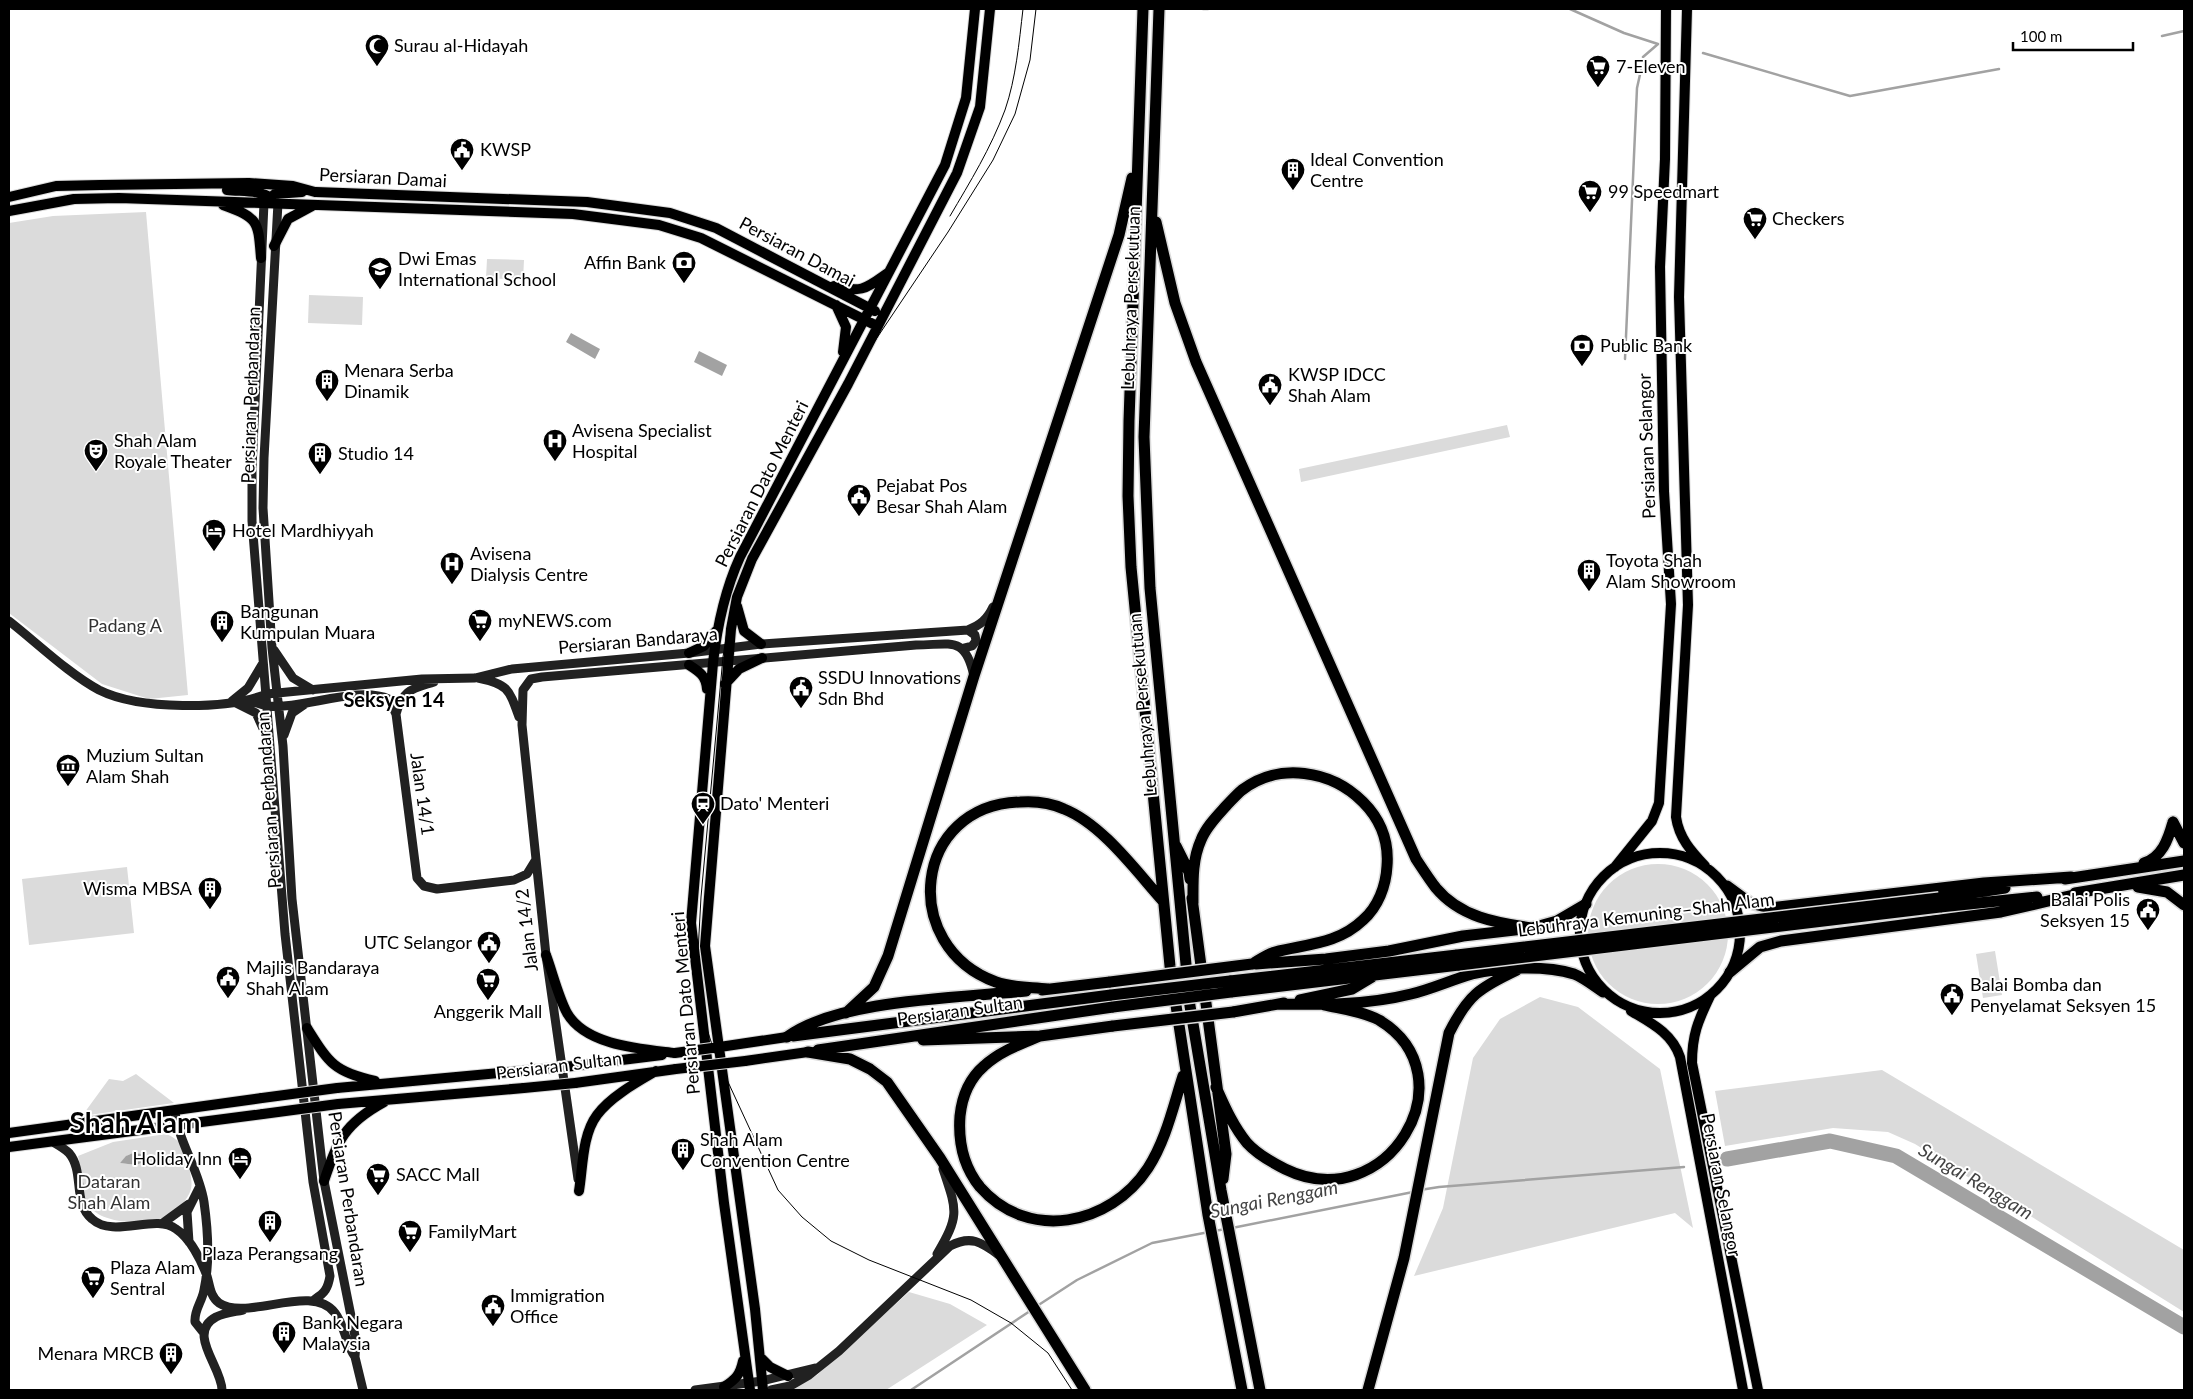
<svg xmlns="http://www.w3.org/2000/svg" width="2193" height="1399" font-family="Lato,sans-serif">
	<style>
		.green { fill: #dbdbdb; fill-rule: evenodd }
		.water { fill: #a2a2a2 }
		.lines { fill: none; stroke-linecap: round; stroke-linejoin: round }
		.stream { stroke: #a2a2a2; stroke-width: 2.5 }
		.river { stroke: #a2a2a2; stroke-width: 15 }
		.primary-casing { stroke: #dbdbdb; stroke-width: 12 }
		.highway-casing { stroke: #dbdbdb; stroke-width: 14 }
		.secondary { stroke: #212121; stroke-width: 9 }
		.primary { stroke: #000; stroke-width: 10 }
		.highway { stroke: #000; stroke-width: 11 }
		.tram { stroke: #000; stroke-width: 1 }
		.primary-bridge-casing { stroke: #dbdbdb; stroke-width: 12; stroke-linecap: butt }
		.highway-bridge-casing { stroke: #dbdbdb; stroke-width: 14; stroke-linecap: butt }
		.primary-bridge { stroke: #000; stroke-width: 10 }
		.highway-bridge { stroke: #000; stroke-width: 11 }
		.labels { text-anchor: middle; stroke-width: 4; stroke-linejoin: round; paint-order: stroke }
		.poi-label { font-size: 18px; fill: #000; stroke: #fff; text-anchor: start }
		.street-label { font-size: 18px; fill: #000; stroke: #fff }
		.park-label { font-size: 18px; fill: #323232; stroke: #fff }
		.water-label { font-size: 19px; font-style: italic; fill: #434343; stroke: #fff }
		.quarter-label { font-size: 20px; font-weight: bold; fill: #000; stroke: #fff }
		.town-label { font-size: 28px; font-weight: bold; fill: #000; stroke: #fff }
	</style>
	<rect width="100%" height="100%" fill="#fff"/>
	<path class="green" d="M146 212 188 695 149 699 102 684 9 613V223L53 216Z
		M487 259 524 260 523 280 486 278Z
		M309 295 363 297 362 325 308 323Z
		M1507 425 1510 437 1301 482 1299 469Z
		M1588 934a70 70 0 1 1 140 0a70 70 0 1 1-140 0Z
		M127 867 134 933 29 945 22 879Z
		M1995 951 2002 995 1983 998 1976 954Z
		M1540 997 1578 1007 1660 1069 1693 1228 1675 1213 1414 1276 1443 1208 1473 1058 1500 1019Z
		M1882 1070 2184 1250V1312L1915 1144 1888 1132 1833 1128 1725 1146 1715 1091Z
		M136 1074 174 1103 82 1116 109 1079 123 1081Z
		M166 1134C178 1138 184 1147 187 1159 189 1168 193 1180 191 1189 188 1200 176 1212 166 1217 145 1225 100 1225 88 1204 82 1194 81 1168 78 1156L113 1142ZM136 1153 152 1159 136 1165 120 1163 128 1155Z
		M909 1292 950 1304 987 1325 886 1390H791L817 1375Z"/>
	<path class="water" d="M571 333 600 349 595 359 566 342Z
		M699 351 727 365 722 376 694 362Z
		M133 1153 142 1154 152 1159 136 1165 120 1163 126 1156Z"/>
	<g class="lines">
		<path class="stream" d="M1203 9H1208
			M1570 9 1624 33 1658 44
			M2162 36 2184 31
			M1703 53 1850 96 1999 69
			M1643 57 1658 44
			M1625 359 1637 88 1641 70
			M1420 1190 1439 1187 1684 1167
			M1232 1228 1413 1192
			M1214 1231 1226 1229
			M1037 1306 1077 1280 1152 1243 1209 1232
			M911 1390 1030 1311"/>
		<path class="river" d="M1727 1159 1830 1141 1896 1156 2184 1327"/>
		<defs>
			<path id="primary" d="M1687 9 1679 297 1688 605 1676 817C1679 838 1691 851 1705 866
				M227 190C246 192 263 189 278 203
				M316 192 587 202 670 213 716 228 875 311
				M9 197 56 186 100 185 249 183 293 186 315 192
				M266 201 275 194 302 192
				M223 205C259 218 258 221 261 258
				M9 211 74 199 119 198 573 214 659 225 701 238 877 326
				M274 246 288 219 312 206
				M834 286C863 293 865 289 889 272
				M836 305 846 327 843 352
				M737 606 744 631 761 644
				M689 653 704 646 716 631
				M689 665C700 672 706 676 707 689
				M725 684 739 669 762 658
				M1580 933a80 80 0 1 1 160 0a80 80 0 1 1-160 0Z
				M1615 867 1652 821 1659 803 1671 604 1664 491 1660 267 1665 159 1666 9
				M546 955C553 974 558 996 567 1013 586 1046 642 1049 675 1053
				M1710 996C1698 1021 1692 1035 1692 1063L1758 1390
				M1631 1011C1651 1023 1672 1033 1680 1057L1743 1390
				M307 1028C329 1063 334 1072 375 1081
				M713 1048 787 1037
				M745 1061 808 1052
				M573 1066 662 1055
				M575 1083 676 1069
				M337 1088 522 1071
				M338 1104 524 1088
				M9 1133 262 1098
				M9 1147 263 1114
				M324 1181C338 1140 344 1124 384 1102
				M579 1191C583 1167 582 1135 597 1115 610 1097 637 1082 656 1071
				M760 1357 770 1367 788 1376
				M724 1387C736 1379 740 1375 743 1361
				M750 1390 724 1203 691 923 713 663C717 627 725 590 740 557L945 165 966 98 975 9
				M763 1390 755 1309 705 946 731 629 737 597 752 559 848 384 957 173 980 107 990 9"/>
			<path id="highway" d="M1143 9 1129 421 1128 496 1131 567 1170 966 1208 1215 1242 1390
				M1159 9 1144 437 1150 588 1190 1006 1221 1190 1260 1390
				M1156 222 1175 303 1196 362 1416 859C1422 868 1429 879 1436 888 1460 917 1496 923 1532 928
				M2173 822 2184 843
				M1176 846 1189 872 1190 879
				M2144 863C2162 857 2168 840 2173 822
				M2065 879 2184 861
				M1727 886 1750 903 1770 908 1984 883 2071 877
				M2138 887 2167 892 2184 905
				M2075 893 2184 875
				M1192 898 1226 1154 1223 1179
				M1939 898 2005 888
				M1193 903C1193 882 1192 860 1201 840 1206 827 1217 816 1226 806 1231 801 1236 795 1242 790 1279 762 1331 770 1363 802 1381 820 1389 841 1387 866 1386 886 1378 907 1363 920 1338 944 1307 944 1275 952 1267 954 1259 960 1252 964
				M1940 907 2037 897
				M1256 964 1326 959 1389 951 1463 936 1532 928 1557 921 1586 904
				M1730 972 1760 947 1781 941 2001 912 2082 893
				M1230 981 1457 955
				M1048 989C1031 987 1012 988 996 982 898 946 913 805 1020 802 1034 801 1051 803 1064 809 1102 824 1136 871 1163 901
				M1042 990 1110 982
				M1231 992 1459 965
				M1300 1000 1352 989 1372 977
				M1278 1004C1322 1005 1367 1005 1411 994 1432 989 1451 980 1472 974 1500 967 1546 965 1574 974 1584 978 1594 986 1603 992
				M1233 1012 1284 1003
				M846 1013 874 987 888 956 974 676 1119 235 1132 178
				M793 1036 1111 995
				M1040 1036C1021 1044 1000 1051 984 1066 969 1079 962 1097 960 1116 958 1143 963 1166 980 1187 1028 1242 1110 1226 1148 1168 1166 1140 1173 1107 1183 1076
				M787 1037C839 999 960 998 1026 991
				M923 1040 1040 1036 1113 1026
				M818 1050 1113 1007
				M808 1052 850 1059 870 1069 887 1082 940 1158 1085 1390
				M1216 1087C1225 1107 1233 1126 1247 1143 1257 1154 1271 1162 1285 1169 1387 1219 1472 1076 1379 1020 1362 1011 1342 1009 1324 1005
				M1368 1390 1404 1258 1449 1033C1468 995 1479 988 1517 970"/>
		</defs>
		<use href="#primary" class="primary-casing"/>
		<use href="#highway" class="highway-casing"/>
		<path class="secondary" d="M264 203 252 469V521L285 934 313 1182 330 1276C328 1288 325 1293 315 1299
			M278 203 264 458 263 508 272 648 283 746 292 899 324 1181 356 1341 355 1357 363 1390
			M9 621C36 642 69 674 99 690 139 710 226 710 267 694L422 679 475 678 512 669 689 653 761 644 968 630C980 625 987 620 993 607
			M964 648 972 646 976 641 975 635 968 630
			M274 650 293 678 313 690
			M478 678C508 684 509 689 519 717
			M232 701 248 688 263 663
			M249 701C255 702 262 705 268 706 302 710 357 685 389 699L396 714 417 878 424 886 437 889 514 880 527 874 535 861
			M234 702 256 713 266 735
			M396 714C403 689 412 689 434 682
			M284 735 292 713 305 704
			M175 1112C179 1143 199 1170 204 1202 208 1230 210 1262 204 1290 202 1302 194 1310 195 1322L203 1332
			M53 1142C58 1145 65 1149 69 1153 85 1172 72 1202 92 1219 114 1239 155 1213 176 1229 190 1238 201 1260 207 1276 210 1286 210 1296 219 1303 247 1322 312 1282 335 1313 345 1326 345 1343 355 1357
			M578 1179 546 955 522 725 523 690 531 679 542 677 916 645C951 645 965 635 974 676
			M163 1223 189 1204
			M189 1242 187 1212 200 1186
			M937 1254C960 1215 957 1211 943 1169
			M222 1390C222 1367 186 1333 216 1317 224 1313 234 1312 243 1310
			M695 1390 762 1381 815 1368
			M771 1390 790 1386 809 1375 839 1351 950 1246C971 1235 981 1242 999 1255"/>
		<use href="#primary" class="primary"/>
		<use href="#highway" class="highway"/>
		<path class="tram" d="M1036 9 1030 60 1015 114 993 160 948 232 854 372 747 568 729 619 723 657 701 897 697 971 703 1018 716 1056 778 1190 802 1217 831 1241 869 1260 971 1300 1011 1323 1048 1353 1072 1390
			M950 216C970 182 991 148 1005 110 1016 78 1019 43 1023 9"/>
		<defs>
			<path id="primary-bridge" d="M675 1053 712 1048
				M676 1069 745 1061
				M522 1071 573 1066
				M524 1088 575 1083
				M262 1098 337 1088
				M263 1114 338 1104"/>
			<path id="highway-bridge" d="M1457 955 1939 898
				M1459 965 1940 907
				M1110 982 1252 964
				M1111 995 1230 981
				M1113 1007 1231 992
				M1113 1026 1233 1012"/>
		</defs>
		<use href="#primary-bridge" class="primary-bridge-casing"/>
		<use href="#highway-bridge" class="highway-bridge-casing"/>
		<use href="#primary-bridge" class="primary-bridge"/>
		<use href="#highway-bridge" class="highway-bridge"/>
	</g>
	<defs>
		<symbol id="mosque-pin" viewBox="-11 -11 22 30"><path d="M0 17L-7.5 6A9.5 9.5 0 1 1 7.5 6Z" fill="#000" stroke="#fff"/><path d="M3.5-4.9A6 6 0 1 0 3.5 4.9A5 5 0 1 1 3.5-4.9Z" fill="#fff"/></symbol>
		<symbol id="supermarket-pin" viewBox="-11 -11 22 30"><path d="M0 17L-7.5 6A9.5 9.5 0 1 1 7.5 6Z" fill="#000" stroke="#fff"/><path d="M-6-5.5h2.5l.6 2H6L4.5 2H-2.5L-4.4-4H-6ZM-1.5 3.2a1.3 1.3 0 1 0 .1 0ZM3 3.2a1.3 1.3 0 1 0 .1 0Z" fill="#fff"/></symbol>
		<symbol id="civic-pin" viewBox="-11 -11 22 30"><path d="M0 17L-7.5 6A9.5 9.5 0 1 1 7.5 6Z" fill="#000" stroke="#fff"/><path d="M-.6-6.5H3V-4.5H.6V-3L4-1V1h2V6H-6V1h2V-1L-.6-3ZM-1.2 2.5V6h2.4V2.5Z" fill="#fff"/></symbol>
		<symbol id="building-pin" viewBox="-11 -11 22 30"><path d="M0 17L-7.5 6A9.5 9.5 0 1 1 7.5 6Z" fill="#000" stroke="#fff"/><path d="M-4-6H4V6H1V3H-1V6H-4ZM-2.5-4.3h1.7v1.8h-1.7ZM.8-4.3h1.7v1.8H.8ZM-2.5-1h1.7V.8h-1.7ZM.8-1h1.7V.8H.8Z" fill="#fff"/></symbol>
		<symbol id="bank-pin" viewBox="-11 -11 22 30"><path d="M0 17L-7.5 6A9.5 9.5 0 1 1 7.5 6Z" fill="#000" stroke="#fff"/><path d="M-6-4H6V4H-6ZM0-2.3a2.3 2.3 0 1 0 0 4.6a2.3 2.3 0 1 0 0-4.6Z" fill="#fff"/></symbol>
		<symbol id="school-pin" viewBox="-11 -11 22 30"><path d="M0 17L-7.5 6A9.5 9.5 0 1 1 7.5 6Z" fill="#000" stroke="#fff"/><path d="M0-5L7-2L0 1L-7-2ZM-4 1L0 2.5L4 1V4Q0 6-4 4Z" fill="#fff"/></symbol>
		<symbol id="hospital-pin" viewBox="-11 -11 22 30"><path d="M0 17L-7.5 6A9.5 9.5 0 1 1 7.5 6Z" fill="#000" stroke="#fff"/><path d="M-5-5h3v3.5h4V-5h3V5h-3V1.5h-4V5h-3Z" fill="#fff"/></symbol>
		<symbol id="theatre-pin" viewBox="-11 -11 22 30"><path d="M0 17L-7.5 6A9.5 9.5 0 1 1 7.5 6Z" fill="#000" stroke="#fff"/><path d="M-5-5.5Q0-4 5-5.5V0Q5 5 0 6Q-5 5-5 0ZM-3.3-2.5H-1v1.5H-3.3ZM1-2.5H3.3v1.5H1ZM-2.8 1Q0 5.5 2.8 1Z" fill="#fff"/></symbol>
		<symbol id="hotel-pin" viewBox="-11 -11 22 30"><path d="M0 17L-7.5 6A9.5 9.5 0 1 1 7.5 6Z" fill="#000" stroke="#fff"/><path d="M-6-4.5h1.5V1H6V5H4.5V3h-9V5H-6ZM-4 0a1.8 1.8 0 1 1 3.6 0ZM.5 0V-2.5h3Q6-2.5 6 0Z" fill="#fff"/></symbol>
		<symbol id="museum-pin" viewBox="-11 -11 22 30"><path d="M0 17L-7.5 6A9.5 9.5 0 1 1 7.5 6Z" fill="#000" stroke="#fff"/><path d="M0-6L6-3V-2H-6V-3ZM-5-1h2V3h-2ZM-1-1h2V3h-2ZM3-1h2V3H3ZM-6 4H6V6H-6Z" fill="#fff"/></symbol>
		<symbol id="station-pin" viewBox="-11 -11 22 30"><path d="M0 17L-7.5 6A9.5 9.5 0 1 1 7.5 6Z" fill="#000" stroke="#fff"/><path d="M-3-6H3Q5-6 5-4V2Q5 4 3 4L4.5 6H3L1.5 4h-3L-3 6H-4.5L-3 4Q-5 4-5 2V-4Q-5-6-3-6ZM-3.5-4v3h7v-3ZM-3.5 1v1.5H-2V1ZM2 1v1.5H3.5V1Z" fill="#fff"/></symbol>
	</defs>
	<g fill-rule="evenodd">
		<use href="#mosque-pin" x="363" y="32" width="28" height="38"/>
		<use href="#supermarket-pin" x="1584" y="53" width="28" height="38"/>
		<use href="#civic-pin" x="448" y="136" width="28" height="38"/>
		<use href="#building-pin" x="1279" y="156" width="28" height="38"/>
		<use href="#supermarket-pin" x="1576" y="178" width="28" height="38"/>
		<use href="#supermarket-pin" x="1741" y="205" width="28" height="38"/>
		<use href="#bank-pin" x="670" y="249" width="28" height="38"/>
		<use href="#school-pin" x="366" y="255" width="28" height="38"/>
		<use href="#bank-pin" x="1568" y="332" width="28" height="38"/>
		<use href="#building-pin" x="313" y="367" width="28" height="38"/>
		<use href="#civic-pin" x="1256" y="371" width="28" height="38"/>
		<use href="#hospital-pin" x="541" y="427" width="28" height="38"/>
		<use href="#theatre-pin" x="82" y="437" width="28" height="38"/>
		<use href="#building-pin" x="306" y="440" width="28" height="38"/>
		<use href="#civic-pin" x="845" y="482" width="28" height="38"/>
		<use href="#hotel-pin" x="200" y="517" width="28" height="38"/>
		<use href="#hospital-pin" x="438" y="550" width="28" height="38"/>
		<use href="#building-pin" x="1575" y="557" width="28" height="38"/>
		<use href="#supermarket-pin" x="466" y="607" width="28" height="38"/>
		<use href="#building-pin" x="208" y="608" width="28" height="38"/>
		<use href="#civic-pin" x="787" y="674" width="28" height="38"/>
		<use href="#museum-pin" x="54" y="752" width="28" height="38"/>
		<use href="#station-pin" x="689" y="790" width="28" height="38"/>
		<use href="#building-pin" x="196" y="875" width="28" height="38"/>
		<use href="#civic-pin" x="2134" y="896" width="28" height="38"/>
		<use href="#civic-pin" x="475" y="929" width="28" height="38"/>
		<use href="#civic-pin" x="214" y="964" width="28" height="38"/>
		<use href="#supermarket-pin" x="474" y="966" width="28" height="38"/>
		<use href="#civic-pin" x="1938" y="981" width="28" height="38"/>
		<use href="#building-pin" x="669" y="1136" width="28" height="38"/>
		<use href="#hotel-pin" x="226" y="1145" width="28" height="38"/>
		<use href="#supermarket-pin" x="364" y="1161" width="28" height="38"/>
		<use href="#building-pin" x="256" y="1208" width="28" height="38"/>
		<use href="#supermarket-pin" x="396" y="1218" width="28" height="38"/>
		<use href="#supermarket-pin" x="79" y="1264" width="28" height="38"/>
		<use href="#civic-pin" x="479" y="1292" width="28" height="38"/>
		<use href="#building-pin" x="270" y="1319" width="28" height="38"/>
		<use href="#building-pin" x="157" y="1340" width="28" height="38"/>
	</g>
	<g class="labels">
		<g class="poi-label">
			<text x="394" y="52">Surau al-Hidayah</text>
			<text x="1616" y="73">7-Eleven</text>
			<text x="480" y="156">KWSP</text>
			<text x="1310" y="166">Ideal Convention<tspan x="1310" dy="21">Centre</tspan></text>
			<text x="1608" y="198">99 Speedmart</text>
			<text x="1772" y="225">Checkers</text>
			<text x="398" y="265">Dwi Emas<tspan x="398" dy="21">International School</tspan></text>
			<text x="666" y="269" text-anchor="end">Affin Bank</text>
			<text x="1600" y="352">Public Bank</text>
			<text x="344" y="377">Menara Serba<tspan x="344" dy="21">Dinamik</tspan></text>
			<text x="1288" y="381">KWSP IDCC<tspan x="1288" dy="21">Shah Alam</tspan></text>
			<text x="572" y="437">Avisena Specialist<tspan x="572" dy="21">Hospital</tspan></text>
			<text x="114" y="447">Shah Alam<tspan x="114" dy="21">Royale Theater</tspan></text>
			<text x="338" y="460">Studio 14</text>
			<text x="876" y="492">Pejabat Pos<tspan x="876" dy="21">Besar Shah Alam</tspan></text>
			<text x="232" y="537">Hotel Mardhiyyah</text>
			<text x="470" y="560">Avisena<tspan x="470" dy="21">Dialysis Centre</tspan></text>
			<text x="1606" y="567">Toyota Shah<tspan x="1606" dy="21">Alam Showroom</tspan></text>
			<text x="240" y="618">Bangunan<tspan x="240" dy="21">Kumpulan Muara</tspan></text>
			<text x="498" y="627">myNEWS.com</text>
			<text x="818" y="684">SSDU Innovations<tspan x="818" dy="21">Sdn Bhd</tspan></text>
			<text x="86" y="762">Muzium Sultan<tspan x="86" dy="21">Alam Shah</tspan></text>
			<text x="720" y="810">Dato' Menteri</text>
			<text x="192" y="895" text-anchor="end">Wisma MBSA</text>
			<text x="2130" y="906" text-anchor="end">Balai Polis<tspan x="2130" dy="21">Seksyen 15</tspan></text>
			<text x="472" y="949" text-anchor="end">UTC Selangor</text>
			<text x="246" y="974">Majlis Bandaraya<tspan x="246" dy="21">Shah Alam</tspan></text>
			<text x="1970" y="991">Balai Bomba dan<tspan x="1970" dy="21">Penyelamat Seksyen 15</tspan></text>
			<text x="488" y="1018" text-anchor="middle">Anggerik Mall</text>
			<text x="700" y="1146">Shah Alam<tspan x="700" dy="21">Convention Centre</tspan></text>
			<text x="222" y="1165" text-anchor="end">Holiday Inn</text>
			<text x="396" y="1181">SACC Mall</text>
			<text x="428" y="1238">FamilyMart</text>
			<text x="270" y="1260" text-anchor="middle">Plaza Perangsang</text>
			<text x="110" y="1274">Plaza Alam<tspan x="110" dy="21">Sentral</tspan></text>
			<text x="510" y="1302">Immigration<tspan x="510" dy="21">Office</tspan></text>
			<text x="302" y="1329">Bank Negara<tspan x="302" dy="21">Malaysia</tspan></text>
			<text x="154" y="1360" text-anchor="end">Menara MRCB</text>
		</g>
		<g class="street-label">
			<text transform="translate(383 178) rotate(3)" y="6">Persiaran Damai</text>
			<text transform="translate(797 252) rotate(28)" y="6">Persiaran Damai</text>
			<text transform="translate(1131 298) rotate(-88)" y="6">Lebuhraya Persekutuan</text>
			<text transform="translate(251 395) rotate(-88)" y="6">Persiaran Perbandaran</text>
			<text transform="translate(1647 446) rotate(-92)" y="6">Persiaran Selangor</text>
			<text transform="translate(762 484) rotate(-63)" y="6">Persiaran Dato Menteri</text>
			<text transform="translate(638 641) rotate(-5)" y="6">Persiaran Bandaraya</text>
			<text transform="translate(1143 705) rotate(-95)" y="6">Lebuhraya Persekutuan</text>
			<text transform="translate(422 794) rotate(82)" y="6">Jalan 14/1</text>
			<text transform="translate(269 800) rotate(-94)" y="6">Persiaran Perbandaran</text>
			<text transform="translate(1646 915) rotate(-7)" y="6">Lebuhraya Kemuning–Shah Alam</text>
			<text transform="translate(527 930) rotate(-97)" y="6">Jalan 14/2</text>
			<text transform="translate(686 1003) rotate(-95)" y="6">Persiaran Dato Menteri</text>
			<text transform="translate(960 1011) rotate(-8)" y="6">Persiaran Sultan</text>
			<text transform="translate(559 1066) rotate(-7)" y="6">Persiaran Sultan</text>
			<text transform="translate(1721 1185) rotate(79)" y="6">Persiaran Selangor</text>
			<text transform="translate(348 1199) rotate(81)" y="6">Persiaran Perbandaran</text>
		</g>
		<g class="park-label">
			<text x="125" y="632">Padang A</text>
			<text x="109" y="1188">Dataran<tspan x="109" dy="21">Shah Alam</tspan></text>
		</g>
		<g class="water-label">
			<text transform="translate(1976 1181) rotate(31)" y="7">Sungai Renggam</text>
			<text transform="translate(1274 1199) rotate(-11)" y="7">Sungai Renggam</text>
		</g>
		<g class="quarter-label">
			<text x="394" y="707">Seksyen 14</text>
		</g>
		<g class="town-label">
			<text x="135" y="1133">Shah Alam</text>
		</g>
	</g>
	<rect width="2193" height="1399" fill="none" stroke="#000000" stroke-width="20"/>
	<path d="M2013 42v8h120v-8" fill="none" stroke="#000000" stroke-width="2.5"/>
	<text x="2020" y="42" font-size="15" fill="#000000" stroke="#ffffff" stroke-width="4" paint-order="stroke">100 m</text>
</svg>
